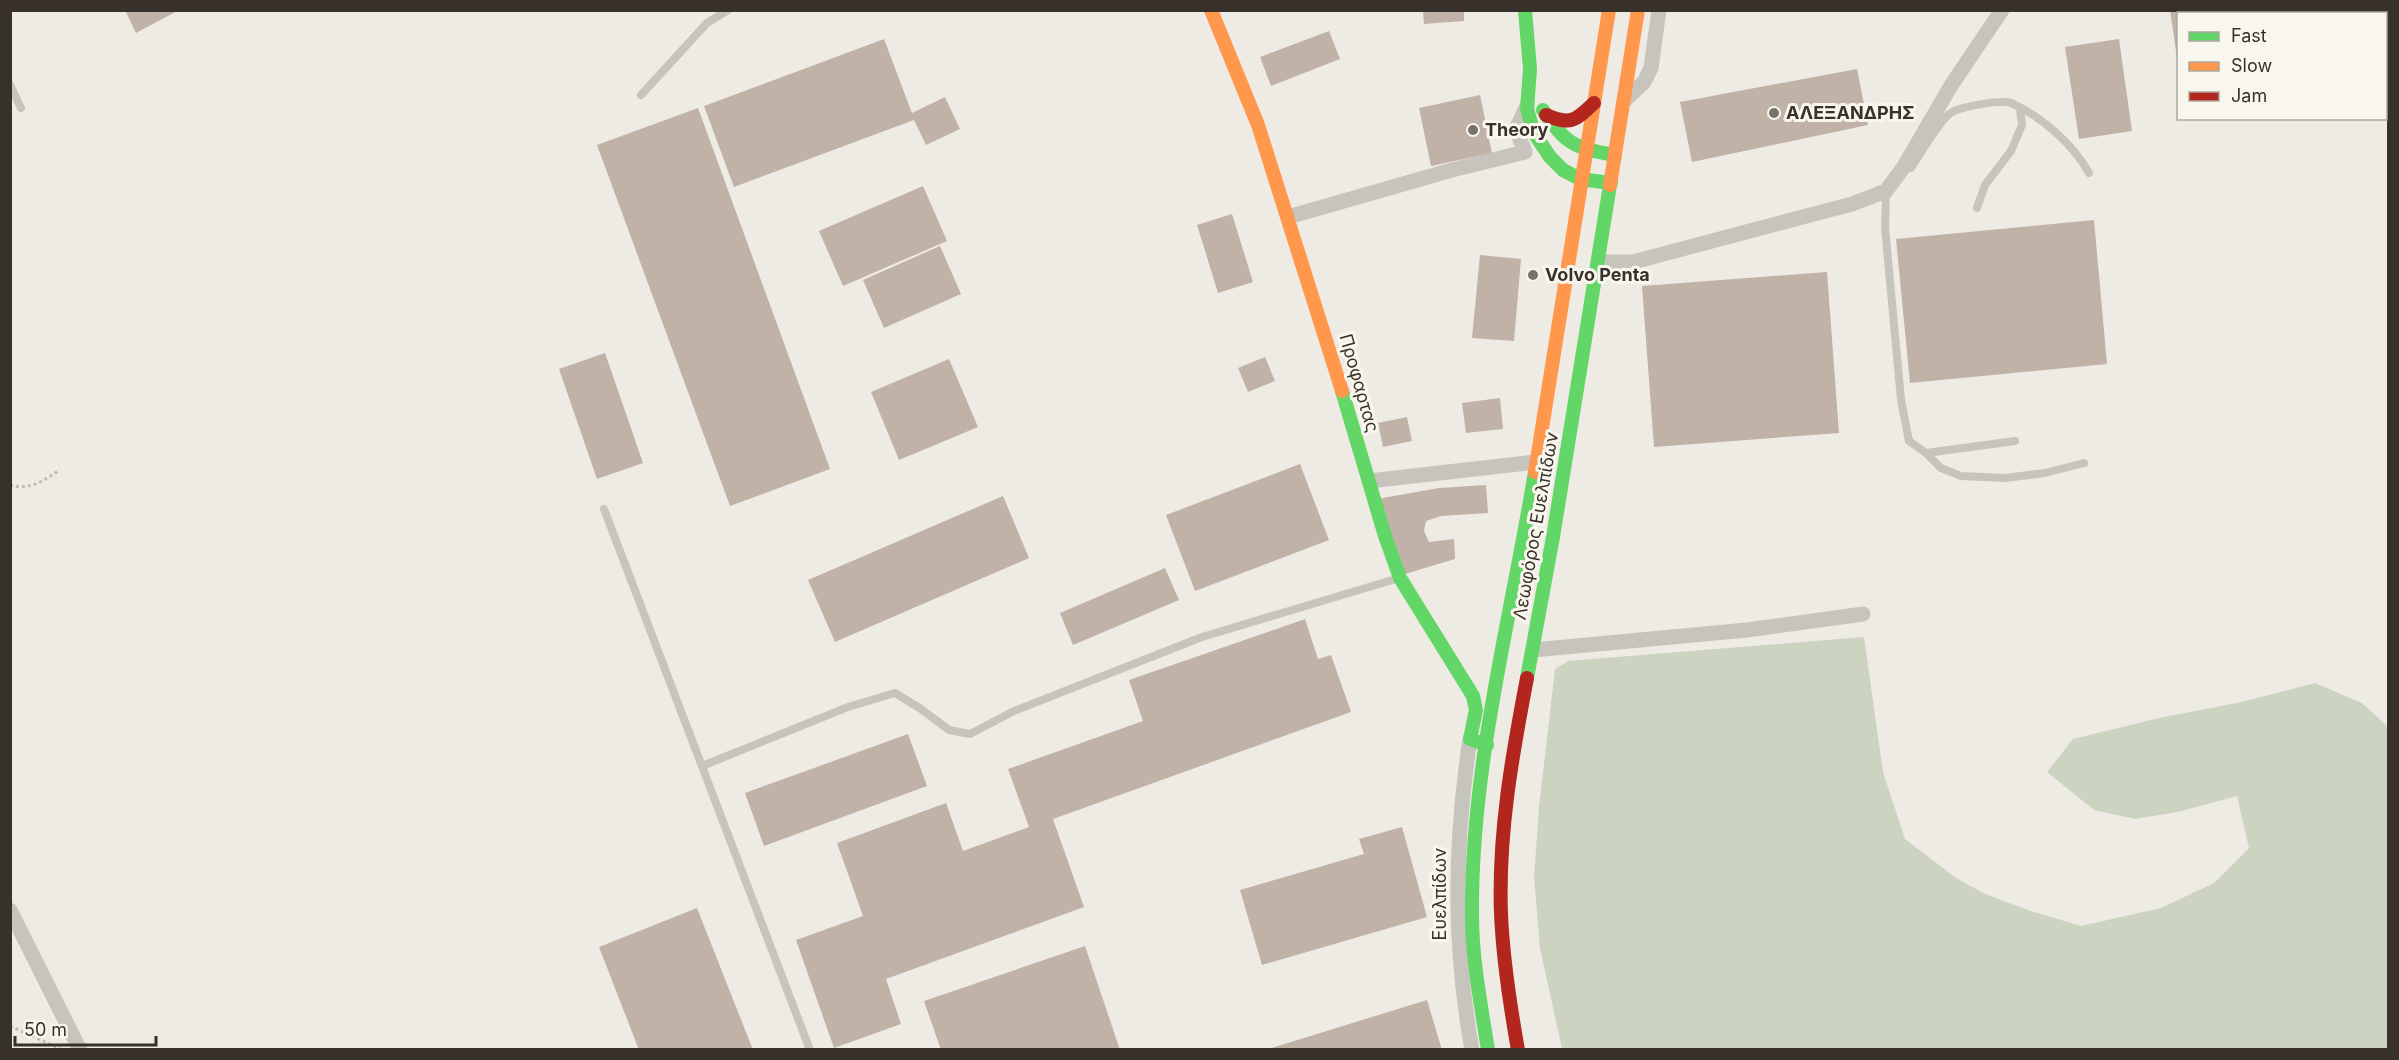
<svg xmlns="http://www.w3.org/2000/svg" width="2399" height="1060" font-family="Inter,sans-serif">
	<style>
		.green { fill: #ccd3c0 }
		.building { fill: #c0b2a7 }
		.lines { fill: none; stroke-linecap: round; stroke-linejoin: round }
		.path { stroke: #c0bcb5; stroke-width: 3; stroke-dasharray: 3 3; stroke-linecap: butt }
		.lane { stroke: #c7c3bd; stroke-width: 8 }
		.street { stroke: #c7c3bd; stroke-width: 15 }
		.fast { stroke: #63d668; stroke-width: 14 }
		.slow { stroke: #ff974d; stroke-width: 14 }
		.jam { stroke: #b3261e; stroke-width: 14 }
		.poi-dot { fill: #78726c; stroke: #f9f6ed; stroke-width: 2 }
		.labels { text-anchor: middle; stroke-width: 6; stroke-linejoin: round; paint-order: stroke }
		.poi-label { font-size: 18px; font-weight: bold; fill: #38312b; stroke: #f9f6ed; text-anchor: start }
		.street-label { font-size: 18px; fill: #38312b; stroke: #f9f6ed }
	</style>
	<rect width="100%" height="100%" fill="#eeebe5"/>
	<path class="green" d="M1864 637 1883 772 1905 839 1956 878 1985 894 2031 911 2081 926 2161 908 2214 883 2249 848 2237 796 2178 812 2135 819 2094 810 2047 772 2073 739 2159 718 2242 702 2315 683 2362 703 2388 727V1049H1562L1540 948 1534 877 1539 807 1555 669 1568 661Z"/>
	<path class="building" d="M125 10H179L136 33Z
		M1423 10H1464V21L1424 24Z
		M2170 10H2247V14H2178L2177 58Z
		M1329 31 1340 59 1271 86 1260 57Z
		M884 39 912 113 945 97 960 129 926 145 914 120 734 187 704 106Z
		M2119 39 2132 131 2079 139 2065 47Z
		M1857 69 1868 125 1692 162 1680 102Z
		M1480 95 1492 153 1431 166 1419 108Z
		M698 108 830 469 730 506 597 145Z
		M923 186 947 241 843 286 819 231Z
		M1232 214 1253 282 1218 293 1197 225Z
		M2094 220 2107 364 1910 383 1896 239Z
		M940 246 961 294 884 328 863 280Z
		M1480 255 1521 259 1514 341 1472 338Z
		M1827 272 1839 433 1654 447 1642 286Z
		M605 353 643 463 597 479 559 369Z
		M1265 357 1275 381 1248 392 1238 368Z
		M949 359 978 427 899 460 871 392Z
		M1500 398 1503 429 1466 433 1462 403Z
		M1407 417 1412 441 1383 447 1378 423Z
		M1300 464 1329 540 1195 591 1166 515Z
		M1486 485 1488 513 1441 516 1426 521 1424 531 1429 542 1454 539 1455 559 1405 574 1377 499 1439 488Z
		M1003 496 1029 558 835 642 808 580Z
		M1165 568 1179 600 1073 645 1060 613Z
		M1305 619 1318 659 1331 655 1351 712 1053 819 1084 907 886 979 901 1024 834 1048 796 940 863 916 837 843 946 803 963 851 1029 827 1008 769 1143 721 1129 680Z
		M908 734 927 786 764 846 745 793Z
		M1402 827 1427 917 1262 965 1240 890 1364 854 1359 839Z
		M697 908 753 1050H639L599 947Z
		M1085 946 1120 1050H941L924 1001Z
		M1427 1000 1442 1050H1268V1049Z"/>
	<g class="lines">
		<path class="path" d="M10 485C30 491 44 480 60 470
			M10 1026 61 1049"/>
		<path class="lane" d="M10 85 21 108
			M641 95 707 23 728 10
			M1911 168C1919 156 1941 118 1952 112 1961 107 2002 99 2011 103 2041 116 2073 144 2089 173
			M1886 190 1885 227 1901 400 1909 441 1926 453 2015 441
			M1977 208 1985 185 2011 151 2022 125 2020 109
			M1926 453 1941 468 1961 476 2005 478 2045 473 2084 463
			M604 509 810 1050
			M702 766 848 707 895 693 921 709 949 730 970 734 1014 711 1202 637 1399 578"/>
		<path class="street" d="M1624 101 1644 82 1651 68 1659 10
			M1288 217 1452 170 1525 152 1516 129 1527 106
			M1598 262H1633L1852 204 1886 191 1903 168 1952 84 2002 10
			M1369 481 1536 462
			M1533 650 1747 630 1863 614
			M1470 739C1454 845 1453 944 1472 1050
			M10 910 80 1050"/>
		<path class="fast" d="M1525 10 1530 69 1527 109 1534 133 1550 157 1563 170 1580 179 1611 183
			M1543 110C1566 145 1575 148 1615 155
			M1342 391 1385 536 1400 578 1473 696 1476 710 1470 739 1487 745
			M1527 678 1553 537 1610 185
			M1488 1050C1481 1005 1472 960 1472 914 1471 765 1511 618 1535 472"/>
		<path class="slow" d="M1211 10 1258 125 1342 391
			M1610 185 1638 10
			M1535 472 1609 10"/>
		<path class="jam" d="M1546 115C1571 126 1576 120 1594 103
			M1518 1050C1510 1005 1503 960 1501 914 1498 835 1512 756 1527 678"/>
	</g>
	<g class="poi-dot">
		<circle cx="1774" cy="113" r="6"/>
		<circle cx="1473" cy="130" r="6"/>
		<circle cx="1533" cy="275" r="6"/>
	</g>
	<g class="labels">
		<g class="poi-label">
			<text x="1786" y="119">ΑΛΕΞΑΝΔΡΗΣ</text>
			<text x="1485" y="136">Theory</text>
			<text x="1545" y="281">Volvo Penta</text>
		</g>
		<g class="street-label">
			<text transform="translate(1359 383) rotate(74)" y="6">Προφαρτας</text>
			<text transform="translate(1536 526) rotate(-80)" y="6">Λεωφόρος Ευελπίδων</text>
			<text transform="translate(1440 894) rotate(-90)" y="6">Ευελπίδων</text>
		</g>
	</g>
	<rect width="2399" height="1060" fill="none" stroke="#38312b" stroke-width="24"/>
	<rect x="2177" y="12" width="210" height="108" fill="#f9f6ed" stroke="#aca79f" stroke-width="1.5"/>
	<rect x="2189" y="32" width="30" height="9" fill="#63d668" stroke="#aca79f" stroke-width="1.5"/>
	<text x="2231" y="42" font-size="18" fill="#38312b">Fast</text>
	<rect x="2189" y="62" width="30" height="9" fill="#ff974d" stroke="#aca79f" stroke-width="1.5"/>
	<text x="2231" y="72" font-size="18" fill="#38312b">Slow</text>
	<rect x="2189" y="92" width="30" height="9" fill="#b3261e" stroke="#aca79f" stroke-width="1.5"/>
	<text x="2231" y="102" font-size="18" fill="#38312b">Jam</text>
	<path d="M15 1036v9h141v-9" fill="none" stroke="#38312b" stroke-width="3"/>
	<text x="24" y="1036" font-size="18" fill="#38312b" stroke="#f9f6ed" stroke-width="4.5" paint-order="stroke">50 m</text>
</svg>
